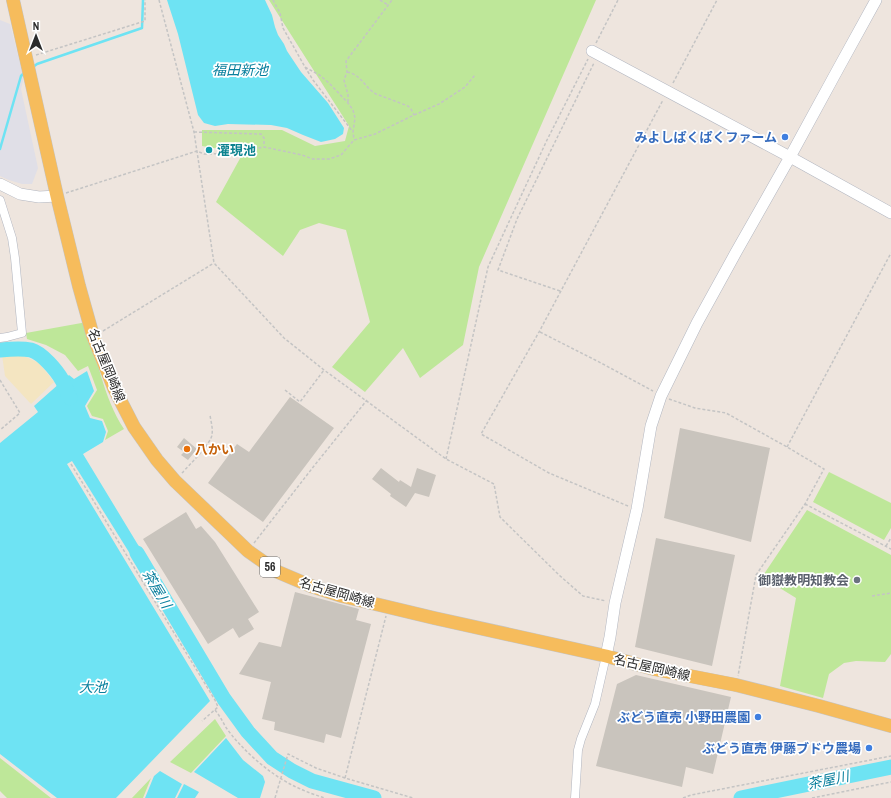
<svg xmlns="http://www.w3.org/2000/svg" width="891" height="798" font-family="'Archivo Narrow','Noto Sans JP',sans-serif">
	<style>
		.industrial { fill: #e0dfe7 }
		.green { fill: #bee799 }
		.sand { fill: #f4e5c1 }
		.water { fill: #6ee3f3 }
		.lines { fill: none; stroke-linecap: round; stroke-linejoin: round }
		.stream { stroke: #6ee3f3; stroke-width: 2.5 }
		.river { stroke: #6ee3f3; stroke-width: 15 }
		.building { fill: #c9c4bd }
		.minor-casing { stroke: #b2b6c0; stroke-width: 9 }
		.tertiary-casing { stroke: #b2b6c0; stroke-width: 12 }
		.primary-casing { stroke: #c4c4c4; stroke-width: 14 }
		.path { stroke: #c4c4c4; stroke-width: 1.5; stroke-dasharray: 3 2; stroke-linecap: butt }
		.minor { stroke: #fff; stroke-width: 8 }
		.tertiary { stroke: #fff; stroke-width: 11 }
		.primary { stroke: #f6bc5c; stroke-width: 13 }
		.shop-dot { fill: #3f7fe0; stroke: #fff; stroke-width: 1.5 }
		.culture-dot { fill: #0f9aa8; stroke: #fff; stroke-width: 1.5 }
		.food-dot { fill: #e8710a; stroke: #fff; stroke-width: 1.5 }
		.worship-dot { fill: #6b7280; stroke: #fff; stroke-width: 1.5 }
		.labels { text-anchor: middle; stroke-width: 3.5; stroke-linejoin: round; paint-order: stroke }
		.shield { fill: #fff; stroke: #6b6b6b; stroke-width: 1 }
		.shield-label { font-size: 12px; font-weight: bold; fill: #2c2c2c }
		.shop-label { font-size: 13px; font-weight: bold; fill: #366cbe; stroke: #fff; text-anchor: end }
		.culture-label { font-size: 13px; font-weight: bold; fill: #0d838f; stroke: #fff; text-anchor: start }
		.street-label { font-size: 13px; fill: #2c2c2c; stroke: #fff }
		.food-label { font-size: 13px; font-weight: bold; fill: #c56008; stroke: #fff; text-anchor: start }
		.worship-label { font-size: 13px; font-weight: bold; fill: #5b616d; stroke: #fff; text-anchor: end }
		.water-label { font-size: 14px; font-style: italic; fill: #087f9d; stroke: #fff }
	</style>
	<rect width="100%" height="100%" fill="#eee5de"/>
	<path class="industrial" d="M0 20 10 24 23 76V81L21 89 38 168 32 184H22L9 180 0 176Z"/>
	<path class="green" d="M269 0H596L479 267 463 345 420 378 403 348 365 392 332 367 370 322 346 230 319 223 300 230 283 256 216 202 243 153 202 146V130H282L315 146 345 141 349 126Z
		M87 322C97 358 103 397 124 429L105 440 108 431 103 419 92 416 87 406 97 390 88 366 78 371 65 355 46 345 27 339 26 333Z
		M829 472 891 503V528L884 540 813 502Z
		M807 510 891 555V654L885 662 856 661 844 663 829 674 823 698 780 686 796 598 762 577Z
		M215 719 226 736 191 773 170 762Z
		M0 758 51 798H7L0 791Z
		M151 778 143 798H132Z"/>
	<path class="sand" d="M11 353 26 357 39 363 54 382 31 404 5 376 2 355Z"/>
	<path class="water" d="M167 0H265L272 15 275 27 278 35 284 44 287 51 301 72 328 103 344 128 343 134 335 139 321 142 303 135 287 128 271 125 228 124 215 126 204 123 198 115 178 34Z
		M87 371 94 391 85 406 90 418 102 421 106 432 103 442 83 454 152 568 142 573 72 461 67 464 210 701 116 798H57L0 754V443L38 412 34 406 69 375 74 379Z
		M226 738 243 760 263 776 265 782 260 798H238L194 772Z
		M160 771 182 784 175 798H145L154 776Z
		M184 784 199 792 195 798H177Z"/>
	<g class="lines">
		<path class="stream" d="M33 67 37 64 142 28 143 0
			M0 149 21 76 25 72"/>
		<path class="river" d="M0 350C10 349 21 348 31 350 42 353 57 371 62 380 65 386 67 392 70 398
			M137 553 224 699 248 732 272 758 292 771 312 781 374 798
			M741 798 891 767"/>
	</g>
	<path class="building" d="M290 397 334 428 263 522 208 483 237 444 249 452Z
		M680 428 770 448 751 542 664 518Z
		M184 438 197 449 188 460 181 455 184 452 177 447Z
		M381 468 399 482 400 480 411 487 417 468 436 475 429 497 415 493 406 507 390 496 391 494 372 479Z
		M186 512 196 529 201 526 215 542 259 612 248 619 254 629 239 638 233 628 208 644 143 539Z
		M656 538 735 555 712 666 635 647Z
		M295 592 359 609 356 620 371 624 341 738 326 734 324 743 274 730 275 722 262 719 271 682 239 674 259 642 281 647Z
		M636 675 731 697 713 774 686 767 682 787 596 766 617 684Z"/>
	<g class="lines">
		<defs>
			<path id="minor" d="M0 200 12 238 15 258 22 333 7 337 0 338
				M575 798 578 750 581 739 595 704 606 656"/>
			<path id="tertiary" d="M592 51 790 157 891 213
				M0 184 20 194 39 197 57 196
				M606 656 610 637 615 603 637 509 651 426 661 396 697 323 735 254 790 157 838 69 876 0"/>
			<path id="primary" d="M13 0 57 196 79 286 93 336 114 388 134 427 157 460 175 481 248 551 278 572 311 586 342 596 434 618 606 656 654 669 736 685 819 706 891 726"/>
		</defs>
		<use href="#minor" class="minor-casing"/>
		<use href="#tertiary" class="tertiary-casing"/>
		<use href="#primary" class="primary-casing"/>
		<path class="path" d="M159 0 194 132 214 263 284 338 324 370 446 459 494 484 500 517 559 575 583 596 606 601
			M273 0 280 13 283 28 305 67 321 76 331 85 348 103 353 110 355 118 353 132 354 140
			M380 0 388 5
			M596 43 618 0
			M36 55 145 21V0
			M305 67 313 80 353 132
			M347 72C362 75 364 87 376 94L408 106 411 109 414 115
			M673 83 717 0
			M348 102V95L344 80 347 72 346 61 392 0
			M194 132 261 134 264 138V146
			M66 193 197 151 204 154H212L226 153 264 147 302 155 313 159H329L341 155 354 140 375 134 414 115 439 104 465 87 475 75
			M560 291 498 270 517 219 594 63
			M103 331 214 263
			M540 332 601 363 653 391
			M0 380 20 413 0 430
			M285 390 300 402 324 370
			M669 399 695 408 726 413 787 447 824 469 805 504 756 575 738 676
			M787 447 891 253
			M446 459 488 267 547 140 588 59
			M71 464 215 700 218 707 202 721
			M182 473C189 465 210 445 212 435 213 428 211 422 210 415
			M805 504 891 549
			M628 506 549 473 481 434 539 332 663 100
			M254 543 314 466 367 400
			M886 546 891 538
			M141 579 156 570
			M872 596 891 593
			M215 710C219 715 222 720 225 726 240 748 269 774 294 786 304 791 315 795 325 798
			M345 778 386 616
			M275 798 288 754 316 768 345 778 413 798
			M683 798 691 795 891 756
			M812 798 891 782"/>
		<use href="#minor" class="minor"/>
		<use href="#tertiary" class="tertiary"/>
		<use href="#primary" class="primary"/>
	</g>
	<g class="shop-dot">
		<circle cx="785" cy="137" r="4"/>
		<circle cx="758" cy="717" r="4"/>
		<circle cx="869" cy="748" r="4"/>
	</g>
	<circle class="culture-dot" cx="209" cy="150" r="4"/>
	<circle class="food-dot" cx="187" cy="449" r="4"/>
	<circle class="worship-dot" cx="857" cy="580" r="4"/>
	<g class="labels">
		<rect class="shield" x="260" y="557" width="20" height="20" rx="3"/>
		<g class="shield-label">
			<text x="270" y="571">56</text>
		</g>
		<g class="shop-label">
			<text x="777" y="142">みよしぱくぱくファーム</text>
			<text x="750" y="722">ぶどう直売 小野田農園</text>
			<text x="861" y="753">ぶどう直売 伊藤ブドウ農場</text>
		</g>
		<g class="culture-label">
			<text x="217" y="155">灌現池</text>
		</g>
		<g class="street-label">
			<text transform="translate(107 365) rotate(68)" y="5">名古屋岡崎線</text>
			<text transform="translate(337 592) rotate(16)" y="5">名古屋岡崎線</text>
			<text transform="translate(652 667) rotate(13)" y="5">名古屋岡崎線</text>
		</g>
		<g class="food-label">
			<text x="195" y="454">八かい</text>
		</g>
		<g class="worship-label">
			<text x="849" y="585">御嶽教明知教会</text>
		</g>
		<g class="water-label">
			<text x="240" y="75">福田新池</text>
			<text transform="translate(157 589) rotate(59)" y="5">茶屋川</text>
			<text x="93" y="692">大池</text>
			<text transform="translate(828 780) rotate(-12)" y="5">茶屋川</text>
		</g>
	</g>
	<g transform="translate(36 36)" stroke="#ffffff" stroke-width="3" paint-order="stroke">
	<path d="M0-3L7 15L0 10L-7 15Z" fill="#2c2c2c"/>
	<text y="-6" font-size="11" font-weight="bold" text-anchor="middle" fill="#2c2c2c">N</text>
	</g>
</svg>
